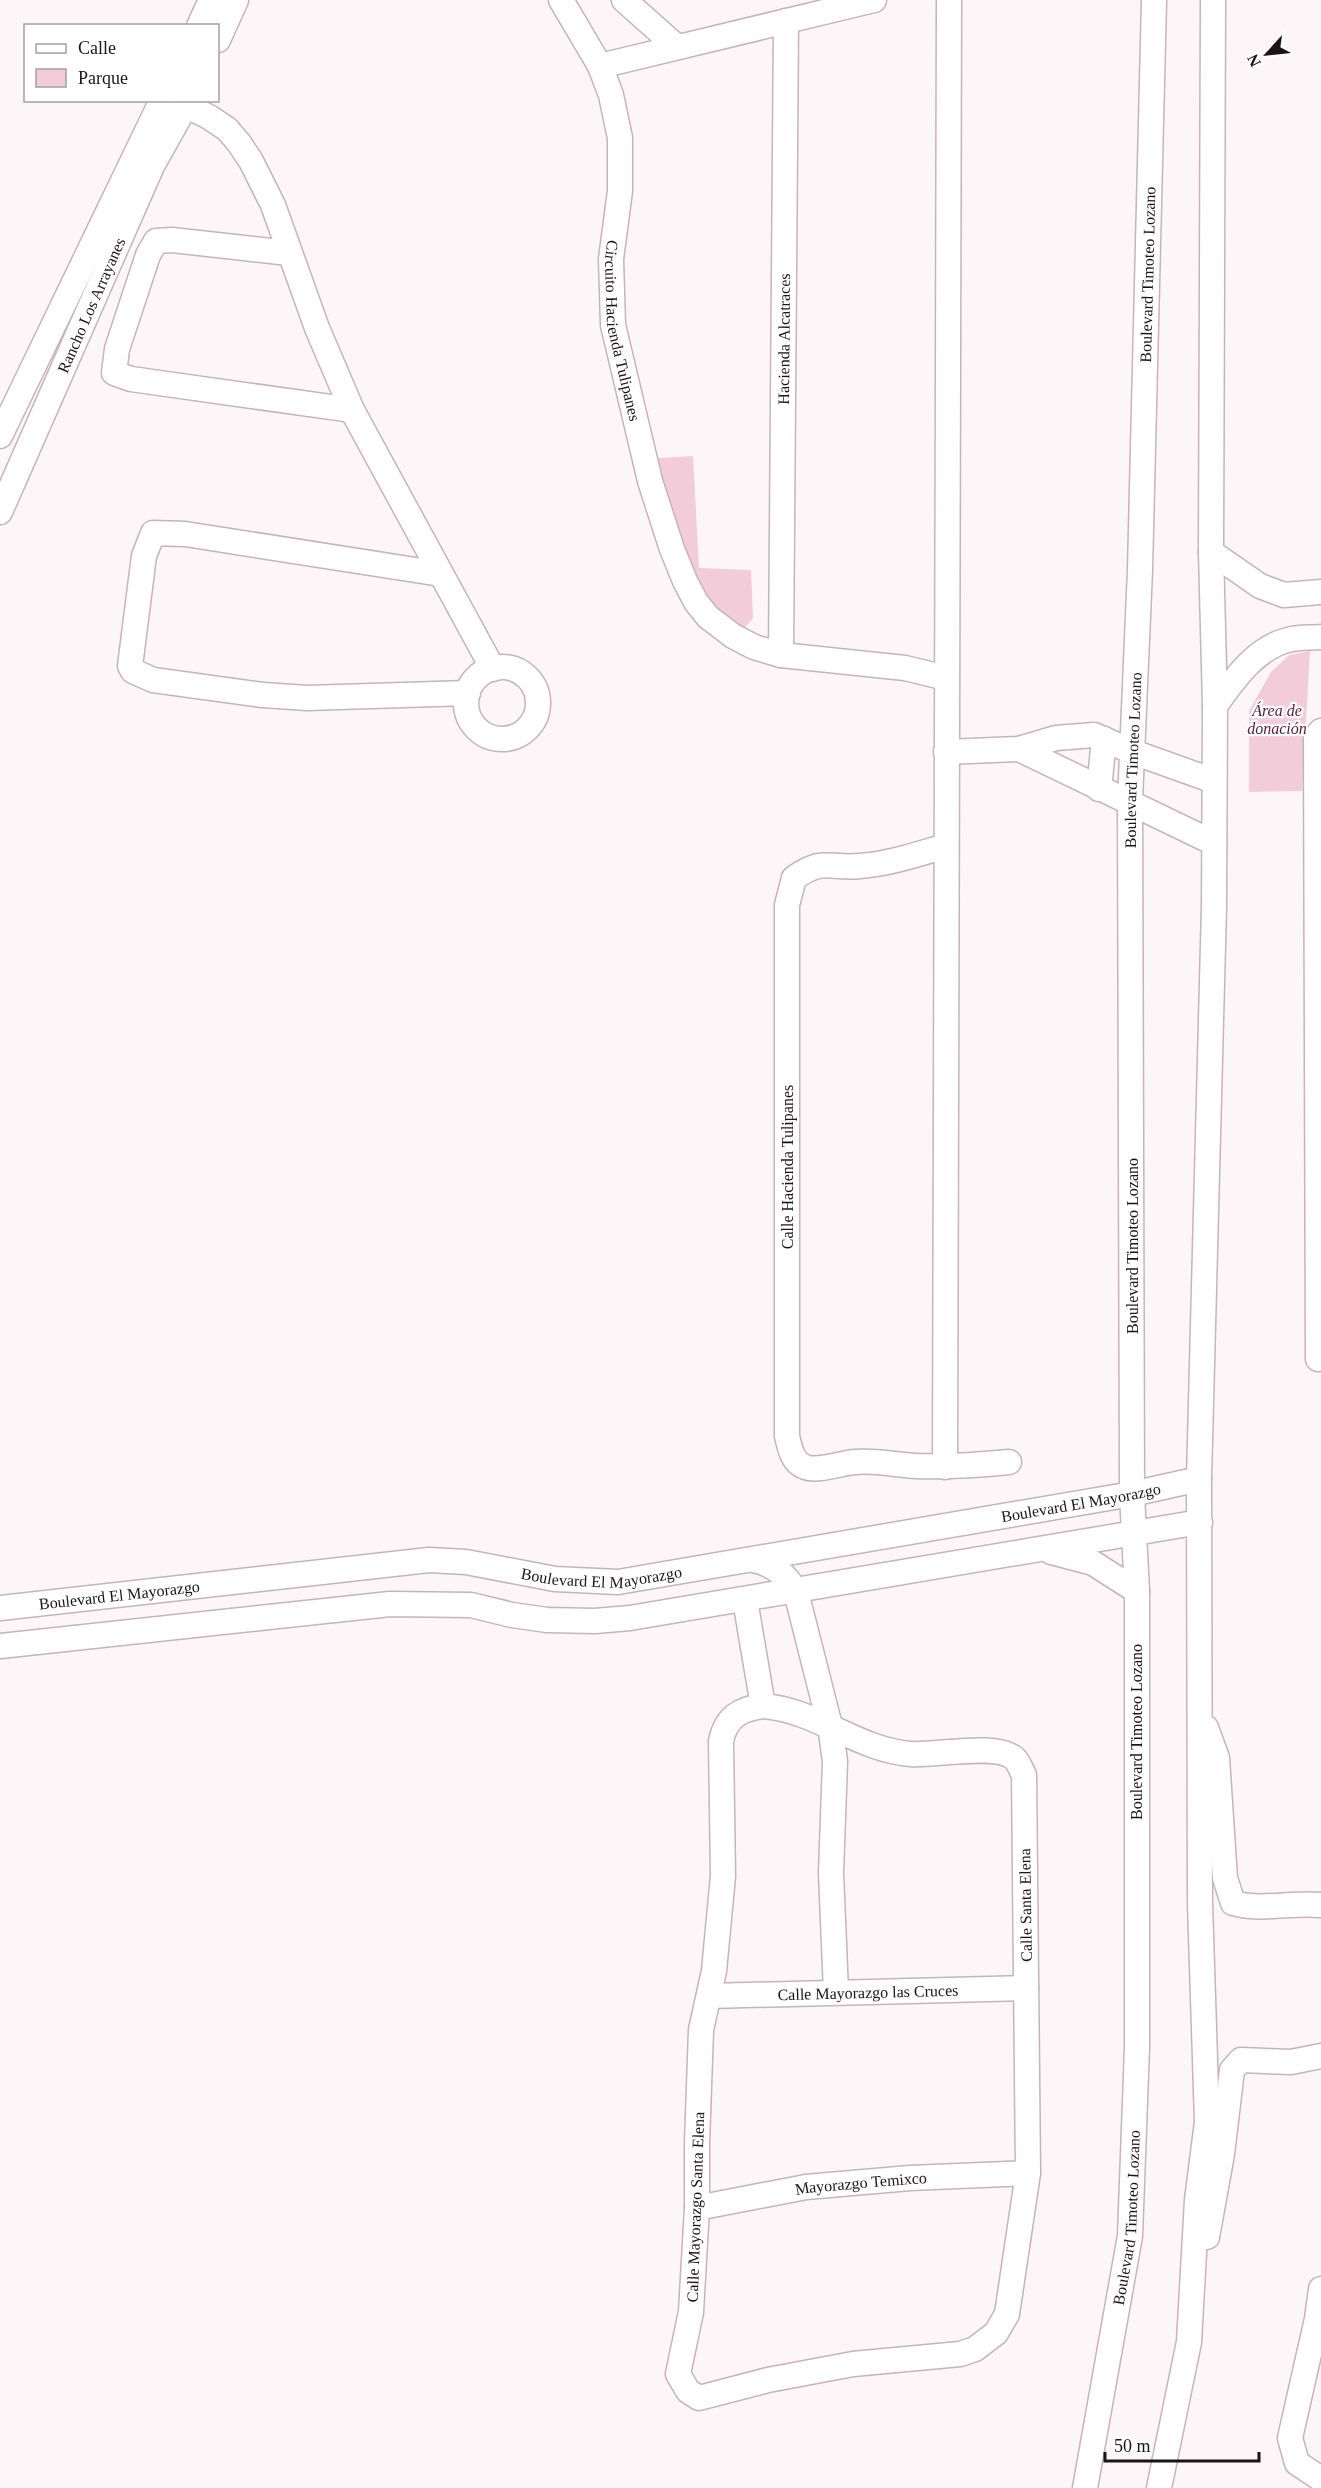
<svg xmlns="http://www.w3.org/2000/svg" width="1321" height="2488" font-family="Georgia,serif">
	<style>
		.green { fill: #f3ccda }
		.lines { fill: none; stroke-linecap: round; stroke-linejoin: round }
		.minor-casing { stroke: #c5b4ba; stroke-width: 27 }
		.minor { stroke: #fff; stroke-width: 24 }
		.labels { text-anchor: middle; stroke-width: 4.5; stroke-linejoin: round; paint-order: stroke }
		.street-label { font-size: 16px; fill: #1a1416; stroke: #fff }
		.park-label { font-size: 16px; font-style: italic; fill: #561a36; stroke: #fff }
	</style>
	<rect width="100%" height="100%" fill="#fdf6f8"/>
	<path class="green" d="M693 456 699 568 751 570 753 618 744 629 710 612 645 459Z
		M1310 651 1302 791 1249 792V711L1271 672 1289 655Z"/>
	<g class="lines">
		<defs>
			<g id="minor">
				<path id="s1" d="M561 0 600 66 611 95 620 138V191L611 259 613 325 650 481 672 549 685 581 696 602 708 617 733 636 754 647 781 655 905 668 946 678"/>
				<path d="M624 0 677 47"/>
				<path d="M199 26 211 0"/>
				<path d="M218 40 236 0"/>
				<path d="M600 66 874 0"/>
				<path d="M187 106 209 117 227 129 239 143 251 161 273 205 317 328 352 410 493 669"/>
				<path d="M289 253 172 240 156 241 148 255 117 349 114 373 131 379 352 410"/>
				<path d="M0 436 162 100"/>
				<path id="s2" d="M0 512 152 166 189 100"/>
				<path d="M1211 552 1260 586 1284 595 1321 592"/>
				<path d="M441 574 185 534 153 533 144 556 130 666 133 671 153 680 263 695 307 698 468 693"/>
				<path id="s3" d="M781 655 786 21"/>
				<circle cx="502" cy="703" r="36"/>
				<path d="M1215 706C1233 681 1255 648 1288 640 1298 637 1310 638 1321 637"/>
				<path d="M1321 731 1316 737 1318 1359 1321 1358"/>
				<path d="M1019 749 1214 843"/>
				<path d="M946 752 1019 749 1056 738 1094 735 1133 752 1214 781"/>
				<path d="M1099 789 1104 739"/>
				<path d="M946 846C918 854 889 864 860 866 828 869 824 857 794 878L787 905V1436C790 1448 792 1462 805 1467 817 1472 841 1463 855 1462 875 1460 896 1465 916 1466 947 1467 978 1465 1009 1462"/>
				<path d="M945 1467 949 0"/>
				<path d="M1051 1552 1093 1563 1137 1591"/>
				<path d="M752 1560C772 1563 786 1574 796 1592L830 1726 835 1761 831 1873 836 1992"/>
				<path d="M745 1600 763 1706"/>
				<path id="s4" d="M0 1608 429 1560 466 1562 555 1579 618 1582 1132 1494 1199 1479"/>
				<path d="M0 1646 390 1604 471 1605 512 1615 547 1620 595 1621 630 1618 1200 1522"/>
				<path d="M763 1706C817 1710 857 1750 911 1754 935 1756 998 1742 1015 1759 1019 1763 1021 1770 1024 1775L1028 2173 1007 2314 996 2333 975 2349 960 2354 853 2364 768 2380 699 2398 688 2391 678 2374 691 2312 697 2208V2143L701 2030 714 1971 723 1876 721 1741C726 1717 740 1709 763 1706Z"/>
				<path d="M1206 1728 1217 1758 1225 1878 1233 1903C1260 1911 1292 1902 1321 1905"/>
				<path id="s5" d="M709 1996 1026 1988"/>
				<path id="s6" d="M697 2208 806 2187 910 2178 1028 2173"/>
				<path d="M1207 2237 1222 2154 1232 2070 1241 2060 1291 2062 1321 2056"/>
				<path d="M1321 2289 1317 2319 1290 2438 1297 2463 1321 2479"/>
				<path id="s7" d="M1085 2488 1130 2236 1137 2047V1591L1132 1494 1130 801 1140 570 1154 0"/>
				<path d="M1159 2488 1189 2342 1197 2200 1207 2122 1200 1904 1199 1479 1214 906 1215 706 1211 552 1213 0"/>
			</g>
		</defs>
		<use href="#minor" class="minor-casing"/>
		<use href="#minor" class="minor"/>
	</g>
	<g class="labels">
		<g class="street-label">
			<text dy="6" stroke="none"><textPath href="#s7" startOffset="2218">Boulevard Timoteo Lozano</textPath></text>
			<text dy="6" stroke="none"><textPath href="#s2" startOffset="226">Rancho Los Arrayanes</textPath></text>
			<text dy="6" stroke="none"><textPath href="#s1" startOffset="346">Circuito Hacienda Tulipanes</textPath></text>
			<text dy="6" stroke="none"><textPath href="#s3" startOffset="316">Hacienda Alcatraces</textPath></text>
			<text dy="6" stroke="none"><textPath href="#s7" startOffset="1732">Boulevard Timoteo Lozano</textPath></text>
			<text transform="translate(787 1167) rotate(-90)" y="6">Calle Hacienda Tulipanes</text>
			<text transform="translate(1132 1246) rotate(-90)" y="6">Boulevard Timoteo Lozano</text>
			<text dy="6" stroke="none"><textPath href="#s4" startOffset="1092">Boulevard El Mayorazgo</textPath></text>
			<text dy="6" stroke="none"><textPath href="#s4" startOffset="606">Boulevard El Mayorazgo</textPath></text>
			<text dy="6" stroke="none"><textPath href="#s4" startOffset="120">Boulevard El Mayorazgo</textPath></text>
			<text transform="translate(1136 1732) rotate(-90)" y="6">Boulevard Timoteo Lozano</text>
			<text transform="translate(1025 1905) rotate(-91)" y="6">Calle Santa Elena</text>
			<text dy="6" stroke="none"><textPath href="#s5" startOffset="159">Calle Mayorazgo las Cruces</textPath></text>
			<text dy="6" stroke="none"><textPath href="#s6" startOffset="166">Mayorazgo Temixco</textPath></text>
			<text transform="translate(695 2207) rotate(-88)" y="6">Calle Mayorazgo Santa Elena</text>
			<text dy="6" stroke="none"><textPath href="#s7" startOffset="274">Boulevard Timoteo Lozano</textPath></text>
		</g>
		<g class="park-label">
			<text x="1277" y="716">Área de<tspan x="1277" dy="18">donación</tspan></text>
		</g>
	</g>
	<rect x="24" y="24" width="195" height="78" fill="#ffffff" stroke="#a3a1a2" stroke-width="1.5"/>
	<rect x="36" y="44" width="30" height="9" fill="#ffffff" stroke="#a3a1a2" stroke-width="1.5"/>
	<text x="78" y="54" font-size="18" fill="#1a1416">Calle</text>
	<rect x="36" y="69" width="30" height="18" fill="#f3ccda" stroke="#a3a1a2" stroke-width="1.5"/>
	<text x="78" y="84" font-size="18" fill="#1a1416">Parque</text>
	<g transform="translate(1267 54) rotate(243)" stroke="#ffffff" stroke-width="4.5" paint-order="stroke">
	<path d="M0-4.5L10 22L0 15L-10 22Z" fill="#1a1416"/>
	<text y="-9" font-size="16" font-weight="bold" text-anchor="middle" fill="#1a1416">N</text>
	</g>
	<path d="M1105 2452v9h154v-9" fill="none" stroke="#1a1416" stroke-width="3"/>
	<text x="1114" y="2452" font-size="18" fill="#1a1416" stroke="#ffffff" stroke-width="4.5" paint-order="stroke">50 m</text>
</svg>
